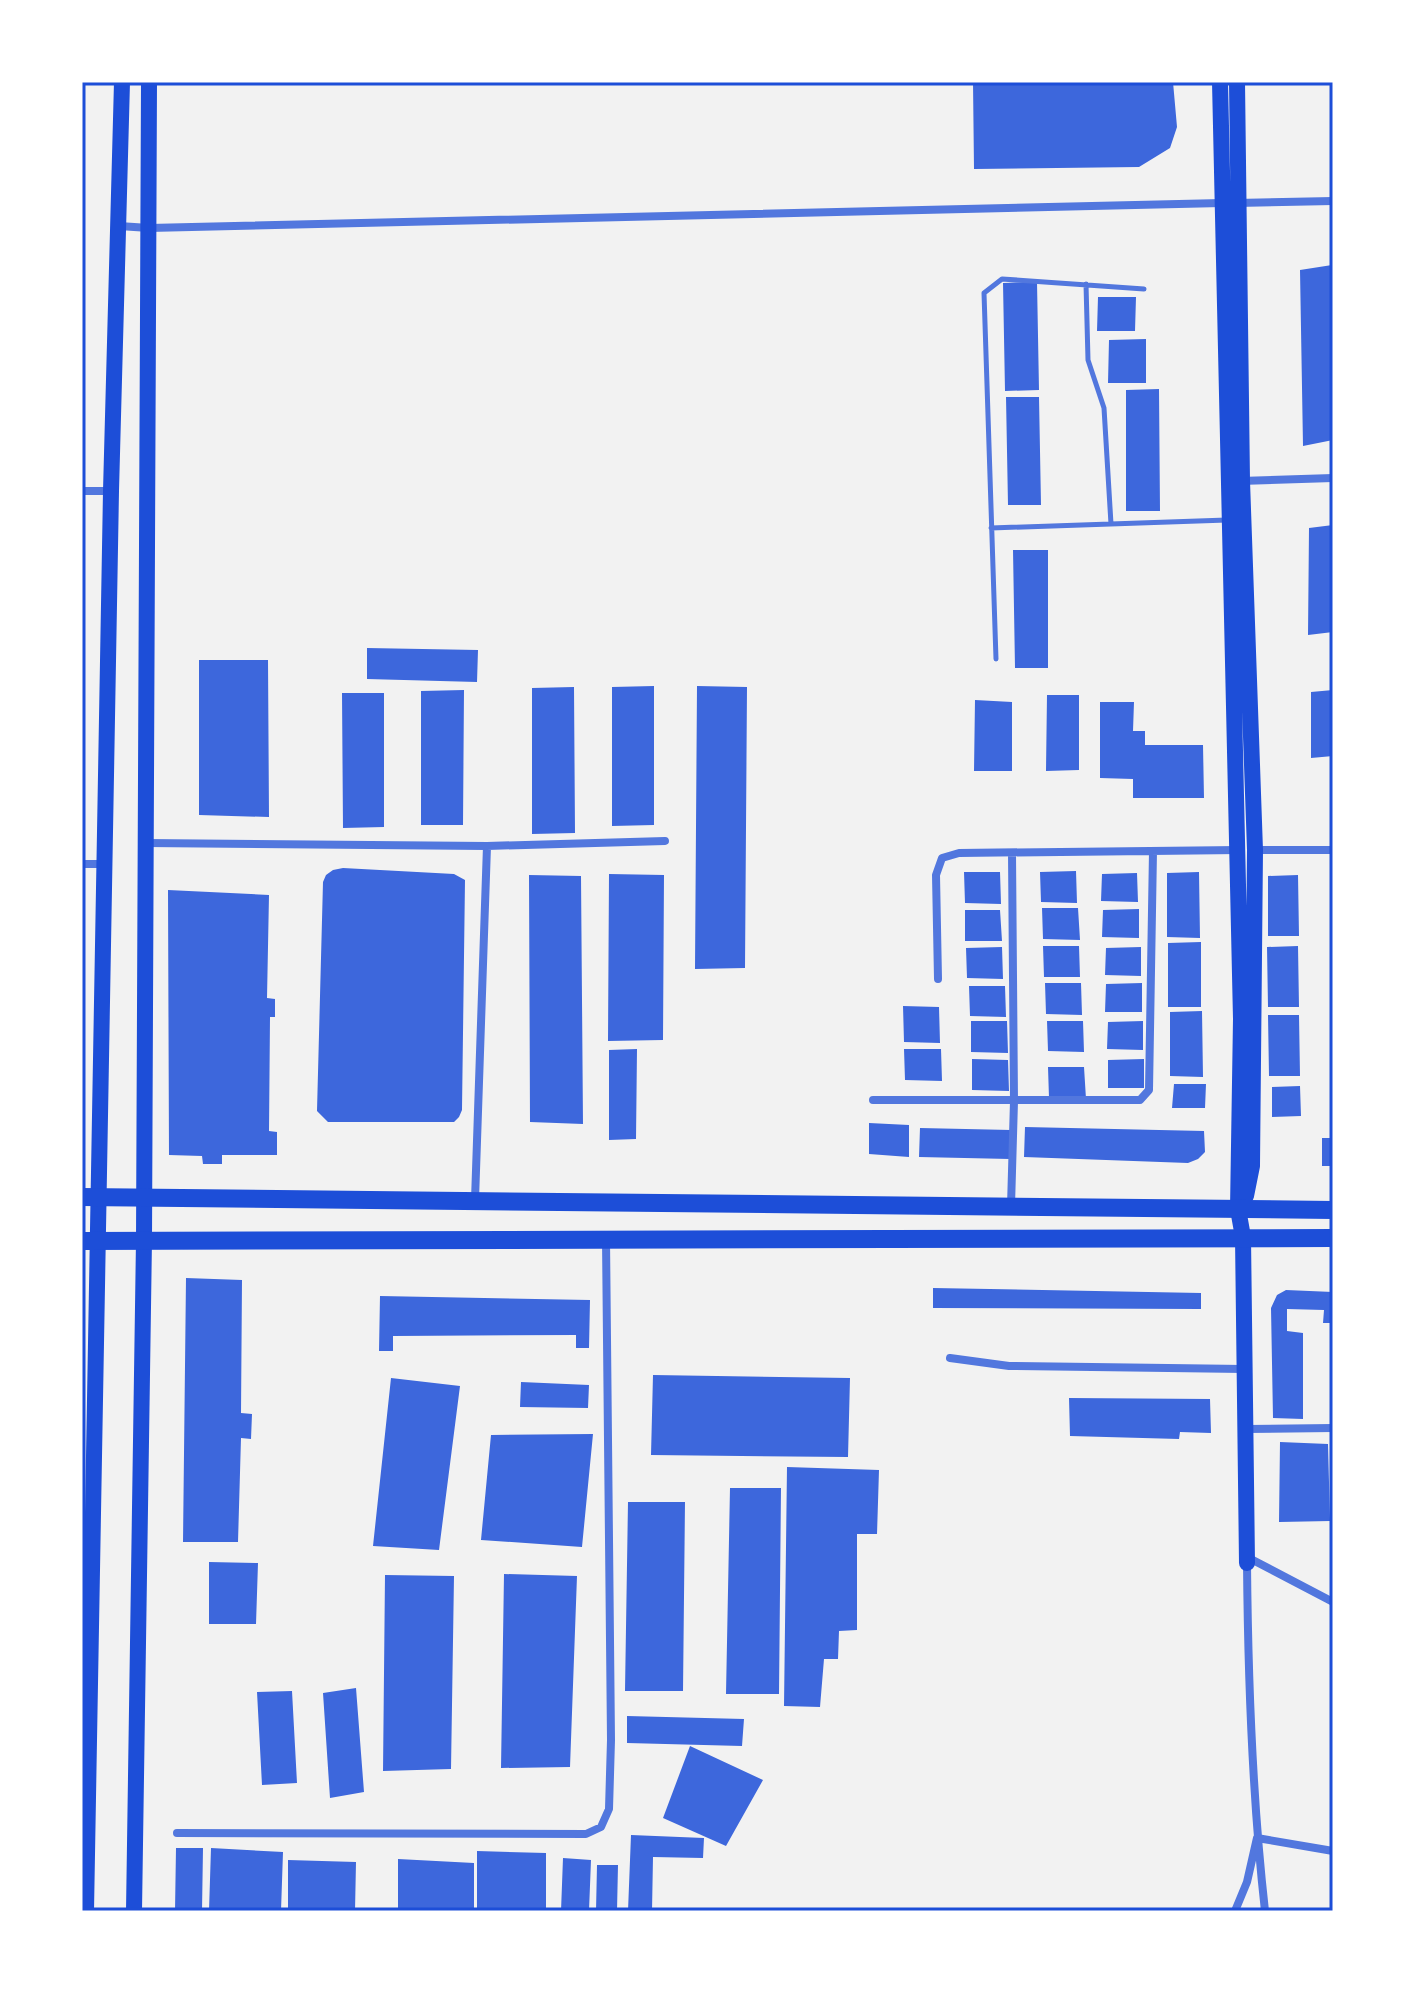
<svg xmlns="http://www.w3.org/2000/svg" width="1415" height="1993" font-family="'Crimson Pro',serif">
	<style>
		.building { fill: #3d67dc }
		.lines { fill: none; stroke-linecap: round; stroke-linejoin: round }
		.service { stroke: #5277de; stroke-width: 5 }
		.minor { stroke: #5277de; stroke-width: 8 }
		.secondary { stroke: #1d4ed8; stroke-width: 16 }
		.primary { stroke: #1d4ed8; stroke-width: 18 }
		.neatline { fill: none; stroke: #1d4ed8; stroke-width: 3 }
	</style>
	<rect width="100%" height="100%" fill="#f2f2f2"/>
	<path class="building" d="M973 82H1173L1177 127 1170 148 1139 167 974 169Z
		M1332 265 1333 440 1303 446 1300 270Z
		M1037 282 1039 390 1005 391 1003 283Z
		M1098 297H1136L1135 331H1097Z
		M1146 339V383H1108L1109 340Z
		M1159 389 1160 511H1126V390Z
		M1006 397H1039L1041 505H1008Z
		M1333 525V632L1308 635 1309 528Z
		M1013 550H1048V668H1015Z
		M367 648 478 650 477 682 367 679Z
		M199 660H268L269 817 199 815Z
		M654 686V825L612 826V687Z
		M697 686 747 687 745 968 695 969Z
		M574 687 575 833 532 834V688Z
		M464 690 463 825H421V691Z
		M1333 690V756L1311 758V692Z
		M342 693H384V827L343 828Z
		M1047 695H1079V770L1046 771Z
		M975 700 1012 702V771H974Z
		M1100 702H1134L1133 731H1145V745H1203L1204 798H1133V779L1100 778Z
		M343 868 454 874 465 880 462 1110 459 1117 454 1122H328L317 1111 323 882 326 875 333 870Z
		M1076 871 1077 903 1041 902 1040 872Z
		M964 872H1000L1001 904 965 903Z
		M1199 872 1200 938 1167 937V873Z
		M1137 873 1138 902 1101 901 1102 874Z
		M609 874 664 875 663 1040 608 1041Z
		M529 875 581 876 583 1124 530 1122Z
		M1298 875 1299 936H1268V876Z
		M168 890 269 895 267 998 275 999V1017H270L269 1131 277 1132V1155H222V1164H203L202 1156 169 1155Z
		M1042 908H1078L1080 940 1043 939Z
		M1139 909V938L1102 937 1103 910Z
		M965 910H1000L1002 941H965Z
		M1201 942V1007H1168V943Z
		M1043 946H1079L1080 977H1044Z
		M1298 946 1299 1007H1268L1267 947Z
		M1002 947 1003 979 967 978 966 948Z
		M1141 947V976L1105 975 1106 948Z
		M1045 983H1081L1082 1015 1046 1014Z
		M1142 983V1012H1105L1106 984Z
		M969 986H1005L1006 1017 970 1016Z
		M903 1006 939 1007 940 1043 904 1042Z
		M1202 1011 1203 1077 1170 1076V1012Z
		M1268 1015H1299L1300 1076H1269Z
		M971 1021H1007L1008 1053 971 1052Z
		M1047 1021H1083L1084 1052 1048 1051Z
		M1143 1021V1050L1107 1049 1108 1022Z
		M637 1049 636 1139 609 1140V1050Z
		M904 1049H941L942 1081 905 1080Z
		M972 1059 1008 1060 1009 1091 972 1090Z
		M1144 1059V1088H1108V1060Z
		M1048 1067H1084L1086 1099 1049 1098Z
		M1174 1084H1206L1205 1108H1172Z
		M1300 1086 1301 1116 1272 1117V1087Z
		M869 1123 909 1125V1157L869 1154Z
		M1025 1127 1204 1131 1205 1152 1198 1159 1188 1163 1024 1157Z
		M920 1128 1011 1130 1010 1159 919 1157Z
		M1322 1138H1333V1166H1322Z
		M186 1278 242 1280 241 1413 252 1414 251 1439 241 1438 238 1542H183Z
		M933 1288 1201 1293V1309L933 1308Z
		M1286 1290 1333 1292V1323H1323L1324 1310 1287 1309V1331L1303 1333V1419L1273 1418 1271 1308 1277 1295Z
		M380 1296 590 1300 589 1348H576V1335L393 1336V1351H379Z
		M653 1375 850 1378 848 1457 651 1455Z
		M391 1378 460 1386 439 1550 373 1546Z
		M521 1382 589 1385 588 1408 520 1407Z
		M1069 1398 1210 1399 1211 1433 1180 1432 1179 1439 1070 1436Z
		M593 1434 582 1547 481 1540 491 1435Z
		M1280 1442 1328 1444 1330 1521 1279 1522Z
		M787 1467 879 1470 877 1534H857V1630L839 1631 838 1659H824L820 1707 784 1706Z
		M730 1488H781L779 1694H726Z
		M628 1502H685L683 1691H625Z
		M209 1562 258 1563 256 1624H209Z
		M504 1574 577 1576 570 1767 501 1768Z
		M385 1575 454 1576 451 1769 383 1771Z
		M356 1688 364 1792 330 1798 323 1693Z
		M292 1691 297 1783 262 1785 257 1692Z
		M627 1716 744 1719 742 1746 627 1743Z
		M690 1746 763 1780 726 1846 663 1818Z
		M631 1835 704 1838 703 1858 653 1857 652 1911H628Z
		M176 1848H203L202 1911H175Z
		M211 1848 283 1852 281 1911H209Z
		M477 1851 546 1853V1911H477Z
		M563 1858 591 1860 589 1911H561Z
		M398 1859 474 1863V1911H398Z
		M288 1860 356 1862 355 1911H288Z
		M597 1865H618L617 1911H596Z"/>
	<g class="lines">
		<path class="service" d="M1086 284 1088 360 1104 408 1111 524
			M991 528 1227 520
			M996 659 984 293 1002 279 1144 289"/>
		<path class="minor" d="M1236 203 1333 201
			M119 226 149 228 1222 203
			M1240 481 1333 478
			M82 491H110
			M146 843 487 846 665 841
			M1253 850H1333
			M82 864H105
			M938 979 936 875 942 858 959 853 1239 850
			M873 1100H1140L1149 1090 1153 851
			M475 1200 487 846
			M1011 1206 1014 1101 1012 853
			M950 1358 1009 1366 1244 1369
			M1246 1429 1333 1428
			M1247 1557 1333 1602
			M1247 1563C1248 1680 1252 1795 1265 1911
			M177 1833 586 1834 601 1827 609 1809 611 1740 606 1239
			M1235 1911 1247 1882 1257 1838 1333 1851"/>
		<path class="secondary" d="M1220 82 1241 1019 1238 1209 1243 1237 1247 1563
			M1237 82 1242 481 1255 850 1252 1166 1246 1196
			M86 1911 111 491 122 82
			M134 1911 144 1240 149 82"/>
		<path class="primary" d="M82 1197 1333 1210
			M82 1241 1333 1238"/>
	</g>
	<rect width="1415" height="1993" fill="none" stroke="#ffffff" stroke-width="168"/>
	<rect x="84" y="84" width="1247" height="1825" class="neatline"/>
</svg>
